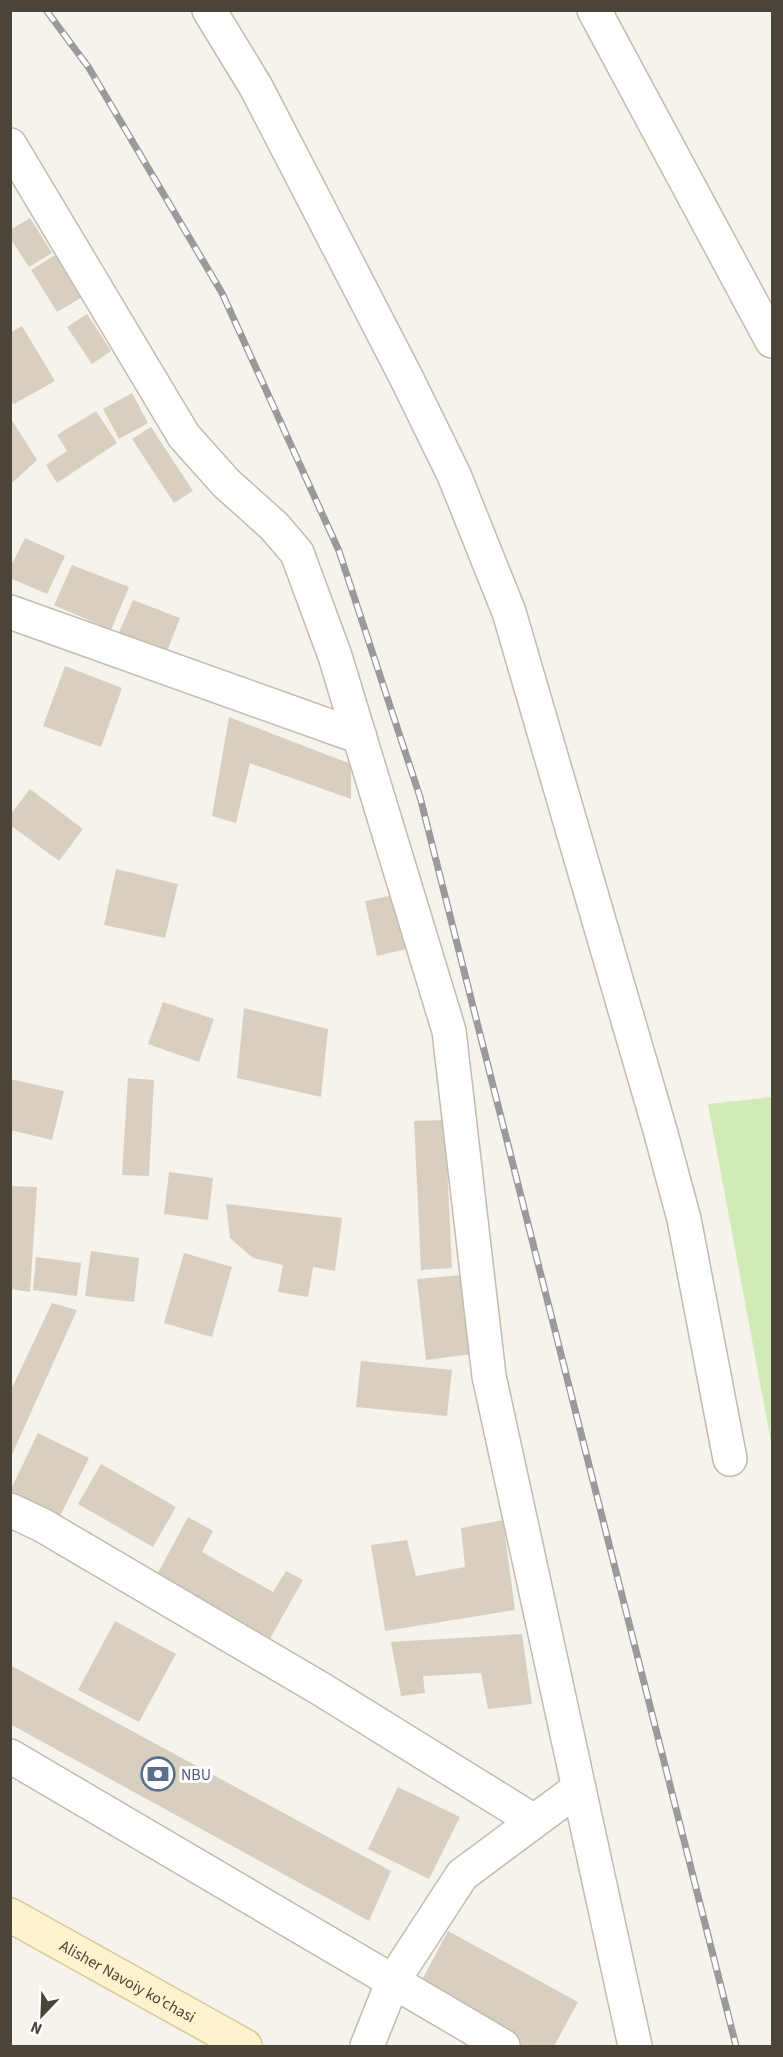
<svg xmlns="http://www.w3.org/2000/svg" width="783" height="2057" font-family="'Source Sans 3',sans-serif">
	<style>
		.green { fill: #d2eab5 }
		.building { fill: #d8cfc1 }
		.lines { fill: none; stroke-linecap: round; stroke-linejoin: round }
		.minor-casing { stroke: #c2bbae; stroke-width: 36 }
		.secondary-casing { stroke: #d6c79b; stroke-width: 36 }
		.minor { stroke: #fff; stroke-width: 33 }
		.secondary { stroke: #fff3cd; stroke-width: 33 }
		.rail-casing { stroke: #9a9a9a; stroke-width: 7 }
		.rail { stroke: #fff; stroke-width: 4.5; stroke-dasharray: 14; stroke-linecap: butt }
		.labels { text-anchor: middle; stroke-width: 6; stroke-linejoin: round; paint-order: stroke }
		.service-label { font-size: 16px; fill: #4e5e75; stroke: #fff; text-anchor: start }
		.street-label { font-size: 16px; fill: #4b4439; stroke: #fff }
	</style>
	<rect width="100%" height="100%" fill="#f6f3ec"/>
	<path class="green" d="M772 1097V1447L708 1104Z"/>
	<path class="building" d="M30 218 52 253 29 267 10 238V230Z
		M55 255 81 298 57 312 31 270Z
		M87 314 111 351 92 364 67 327Z
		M22 326 55 381 14 404 10 399V333Z
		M132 393 148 423 119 439 103 409Z
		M96 411 117 443 57 483 46 465 67 451 57 435Z
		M10 417 37 460 10 485Z
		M151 427 193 491 174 503 132 439Z
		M25 538 65 556 47 594 10 578V568Z
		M72 565 129 587 111 630 54 605Z
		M133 600 180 618 166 654 118 635Z
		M65 666 122 688 101 747 43 726Z
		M229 717 351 764V799L250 763 236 823 212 816Z
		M30 789 83 829 59 861 10 825V815Z
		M116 869 178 884 165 938 104 925Z
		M393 895 406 949 377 956 365 901Z
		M163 1002 214 1019 199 1062 148 1044Z
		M244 1008 328 1029 321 1097 237 1078Z
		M128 1078 154 1080 149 1176 122 1175Z
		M10 1079 64 1091 52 1140 10 1130Z
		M445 1120 452 1268 421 1270 414 1121Z
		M169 1172 213 1178 208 1220 164 1214Z
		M10 1186 37 1187 30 1292 10 1289Z
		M226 1204 342 1218 335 1271 313 1267 308 1297 278 1292 283 1265 253 1258 230 1238Z
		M91 1251 139 1258 134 1302 85 1296Z
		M184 1253 232 1267 212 1337 164 1323Z
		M36 1257 81 1263 77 1296 33 1290Z
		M461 1275 472 1354 426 1360 417 1279Z
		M52 1303 77 1310 10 1459V1392Z
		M361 1361 452 1370 447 1416 356 1407Z
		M38 1433 89 1458 60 1516 10 1491Z
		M101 1464 176 1507 153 1547 78 1504Z
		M188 1517 213 1531 202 1552 273 1592 286 1571 303 1580 268 1642 153 1582Z
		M503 1520 515 1610 385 1631 371 1545 407 1540 416 1576 465 1567 461 1528Z
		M115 1621 176 1654 139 1722 78 1690Z
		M522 1634 532 1704 488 1709 481 1673 423 1676 425 1693 401 1696 391 1642Z
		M10 1665 391 1871 369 1921 10 1724Z
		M398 1787 460 1817 429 1879 368 1849Z
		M448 1931 578 2002 554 2046H518L416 1991Z"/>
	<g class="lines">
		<defs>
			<path id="minor" d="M209 10 256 87 406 377 454 475 509 612 660 1130 684 1219 730 1459
				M594 10 772 341
				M10 145 184 436 226 483 274 526 297 553 335 656 449 1031 489 1376 635 2046
				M10 612 360 737
				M10 1510 42 1525 321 1689 534 1821
				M10 1756 503 2046
				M367 2046 393 1981 462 1875 579 1788"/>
			<g id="secondary">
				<path id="s1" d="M10 1915 245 2046"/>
			</g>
		</defs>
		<use href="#minor" class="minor-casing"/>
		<use href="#secondary" class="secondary-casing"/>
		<use href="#minor" class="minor"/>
		<use href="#secondary" class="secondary"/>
		<defs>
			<path id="rail" d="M46 10 89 68 222 293 339 551 420 797 736 2046"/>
		</defs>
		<use href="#rail" class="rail-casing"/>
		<use href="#rail" class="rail"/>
	</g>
	<defs>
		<symbol id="bank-ring" viewBox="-11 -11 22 22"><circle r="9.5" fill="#fff" stroke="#5c6f8a" stroke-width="1.5"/><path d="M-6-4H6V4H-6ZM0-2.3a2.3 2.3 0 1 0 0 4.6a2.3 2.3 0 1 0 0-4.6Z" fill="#5c6f8a"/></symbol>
	</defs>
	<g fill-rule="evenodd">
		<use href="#bank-ring" x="139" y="1755" width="38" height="38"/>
	</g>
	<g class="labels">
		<g class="service-label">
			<text x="181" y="1780">NBU</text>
		</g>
		<g class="street-label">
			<text dy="6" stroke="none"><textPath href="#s1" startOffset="135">Alisher Navoiy ko'chasi</textPath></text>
		</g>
	</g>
	<rect width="783" height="2057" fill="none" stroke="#4b4439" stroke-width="24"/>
	<g transform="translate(42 2015) rotate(203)" stroke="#ffffff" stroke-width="4.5" paint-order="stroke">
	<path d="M0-4.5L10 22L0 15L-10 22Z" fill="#4b4439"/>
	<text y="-9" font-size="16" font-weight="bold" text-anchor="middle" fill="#4b4439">N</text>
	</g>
</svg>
